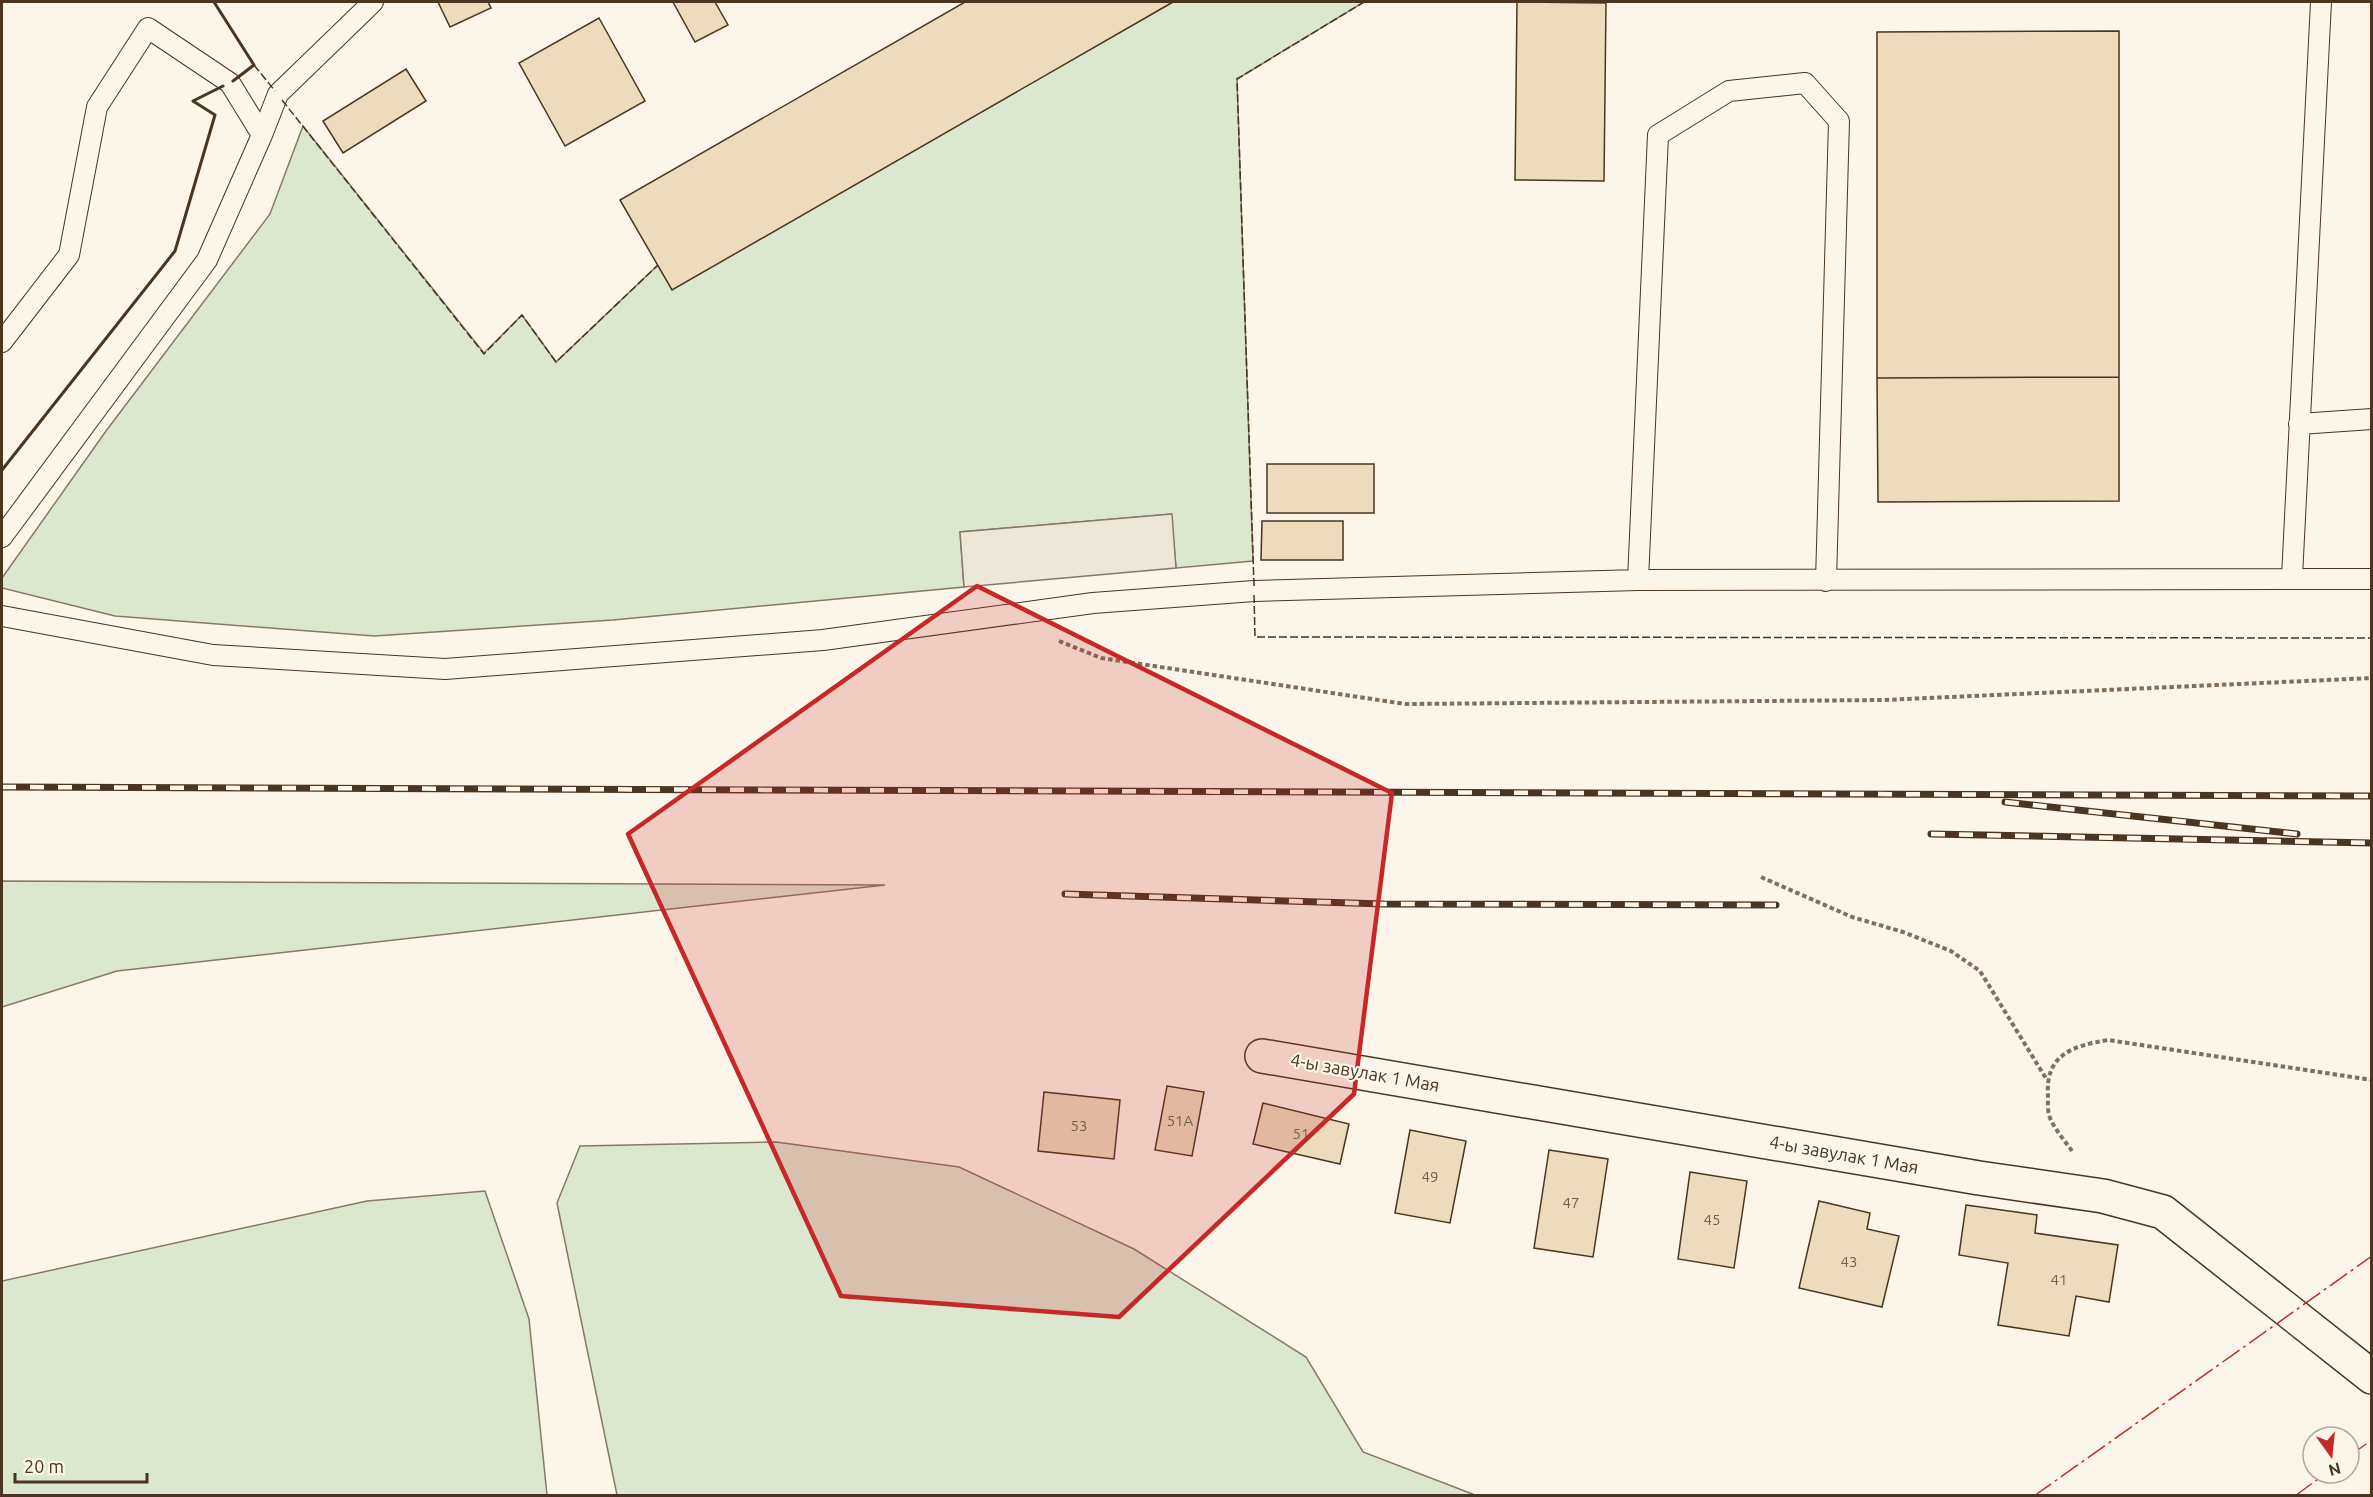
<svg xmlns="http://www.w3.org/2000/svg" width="2373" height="1497" font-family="Ubuntu,sans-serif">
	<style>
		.green { fill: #dce7d0; stroke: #887966; stroke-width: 1.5 }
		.parking { fill: #ede7d9; stroke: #887966; stroke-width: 1.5 }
		.building { fill: #ecdcbc; stroke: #4a3520; stroke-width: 1.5 }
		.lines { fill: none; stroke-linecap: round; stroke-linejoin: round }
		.service-casing { stroke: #4a3520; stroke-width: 22 }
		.minor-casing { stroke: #4a3520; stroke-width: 36 }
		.path { stroke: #7f6f5c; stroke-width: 4; stroke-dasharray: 4.5 3; stroke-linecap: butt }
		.service { stroke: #fbf6e9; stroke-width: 20 }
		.minor { stroke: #fbf6e9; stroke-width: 33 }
		.rail-casing { stroke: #4a3520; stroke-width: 7 }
		.rail { stroke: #fbf6e9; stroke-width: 4.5; stroke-dasharray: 14; stroke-linecap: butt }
		.fence { stroke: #4a3520; stroke-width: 1.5; stroke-dasharray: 8 3; stroke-linecap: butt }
		.wall { stroke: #4a3520; stroke-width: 3 }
		.power { stroke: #c62828; stroke-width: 1.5; stroke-dasharray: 21 4.5 3 4.5; stroke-linecap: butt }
		.marked { fill: #c62828; fill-opacity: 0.2; stroke: #c62828; stroke-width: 4.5; stroke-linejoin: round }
		.labels { text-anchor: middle; stroke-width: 4.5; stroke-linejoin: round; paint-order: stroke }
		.number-label { font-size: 15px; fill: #725f47 }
		.street-label { font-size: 18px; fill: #4a3520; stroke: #fbf6e9 }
	</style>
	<rect width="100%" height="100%" fill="#fbf6e9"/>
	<path class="green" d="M1173 2H1364L1237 79 1253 561 1176 568 1171 514 960 532 964 587 613 620 374 636 115 616 2 588V578L106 431 270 214 303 126 484 353 522 315 556 362 658 265 672 289Z
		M2 881 885 885 117 971 2 1007Z
		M776 1142 959 1167 1134 1249 1306 1357 1363 1452 1475 1495H617L557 1203 580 1146Z
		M485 1191 529 1319 547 1495H2V1281L367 1201Z"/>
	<path class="parking" d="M1172 514 1176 568 964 587 960 532Z"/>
	<path class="building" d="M438 2H488L491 8 450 27Z
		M673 2H715L728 25 695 42Z
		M965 2H1173L672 290 620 200Z
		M1517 2 1606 3 1604 181 1515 180Z
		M599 18 645 101 565 146 519 63Z
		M2119 31V377L1877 378V32Z
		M406 69 426 101 343 153 323 121Z
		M2119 377V501L1878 502 1877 378Z
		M1267 464H1374V513H1267Z
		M1262 521H1343V560H1261Z
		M1167 1086 1204 1092 1192 1156 1155 1150Z
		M1044 1092 1120 1100 1114 1159 1038 1151Z
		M1263 1103 1349 1124 1340 1164 1253 1144Z
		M1410 1130 1466 1141 1450 1223 1395 1213Z
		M1549 1150 1608 1159 1593 1257 1534 1248Z
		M1690 1172 1747 1181 1734 1268 1678 1259Z
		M1819 1201 1870 1213 1867 1229 1899 1236 1882 1307 1799 1288Z
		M1966 1205 2037 1215 2035 1233 2118 1245 2109 1302 2076 1296 2069 1336 1998 1325 2008 1263 1959 1255Z"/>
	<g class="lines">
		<defs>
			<path id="service" d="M262 135 278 94 373 2
				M2 342 69 255 97 107 148 28 230 83 262 135 207 260 2 537
				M2299 424 2372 419
				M2292 577 2321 2
				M1638 580 1658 135 1729 91 1805 83 1839 121 1826 581
				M2 616 213 655 445 669 823 640 1093 603 1254 591 1638 580 2372 579"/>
			<path id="minor" d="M1262 1056 1979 1178 2103 1196 2163 1212 2372 1377"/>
		</defs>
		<use href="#service" class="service-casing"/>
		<use href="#minor" class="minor-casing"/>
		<path class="path" d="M1059 641 1101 658 1405 704 1884 700 2372 678
			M1761 877 1852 917 1903 932 1951 951 1980 971 2047 1080
			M2072 1151C2065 1141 2056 1131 2051 1120 2047 1113 2048 1103 2048 1096 2045 1054 2073 1046 2108 1040L2372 1080"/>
		<use href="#service" class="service"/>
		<use href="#minor" class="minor"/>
		<defs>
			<path id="rail" d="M2 787 2372 796
				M2005 802 2297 834
				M1931 834 2372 843
				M1065 894 1384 904 1776 905"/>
		</defs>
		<use href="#rail" class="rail-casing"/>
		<use href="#rail" class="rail"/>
		<path class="fence" d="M254 65 275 91
			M282 100 484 354 522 315 556 362 658 265
			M1254 586 1237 79 1364 2
			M1254 595 1255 637 2372 638"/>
		<path class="wall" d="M214 2 254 65 233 81
			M193 101 223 86
			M2 470 175 251 215 115 193 101"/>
		<path class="power" d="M2349 1456 2372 1440
			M2034 1496 2372 1256
			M2295 1496 2326 1473"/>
	</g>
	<path class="marked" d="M977 586 1392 793 1354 1094 1119 1317 841 1296 628 834Z"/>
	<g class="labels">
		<g class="number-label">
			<text x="1180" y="1126">51А</text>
			<text x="1079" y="1131">53</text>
			<text x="1301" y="1139">51</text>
			<text x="1430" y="1182">49</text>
			<text x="1571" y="1208">47</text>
			<text x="1712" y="1225">45</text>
			<text x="1849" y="1267">43</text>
			<text x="2059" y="1285">41</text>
		</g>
		<g class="street-label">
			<text transform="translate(1365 1073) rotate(10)" y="6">4-ы завулак 1 Мая</text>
			<text transform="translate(1844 1155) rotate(10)" y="6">4-ы завулак 1 Мая</text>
		</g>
	</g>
	<rect width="2373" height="1497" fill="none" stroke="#4a3520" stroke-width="6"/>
	<g transform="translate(2331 1455) rotate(165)"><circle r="28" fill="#fbf6e9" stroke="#b4a999" stroke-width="1.5"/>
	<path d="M0-4.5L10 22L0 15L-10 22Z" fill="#c62828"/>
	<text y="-9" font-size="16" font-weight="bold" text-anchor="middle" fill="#4a3520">N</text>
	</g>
	<path d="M15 1473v9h132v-9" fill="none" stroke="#4a3520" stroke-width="3"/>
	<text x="24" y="1473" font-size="18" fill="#4a3520" stroke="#fbf6e9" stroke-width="4.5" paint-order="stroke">20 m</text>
</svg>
